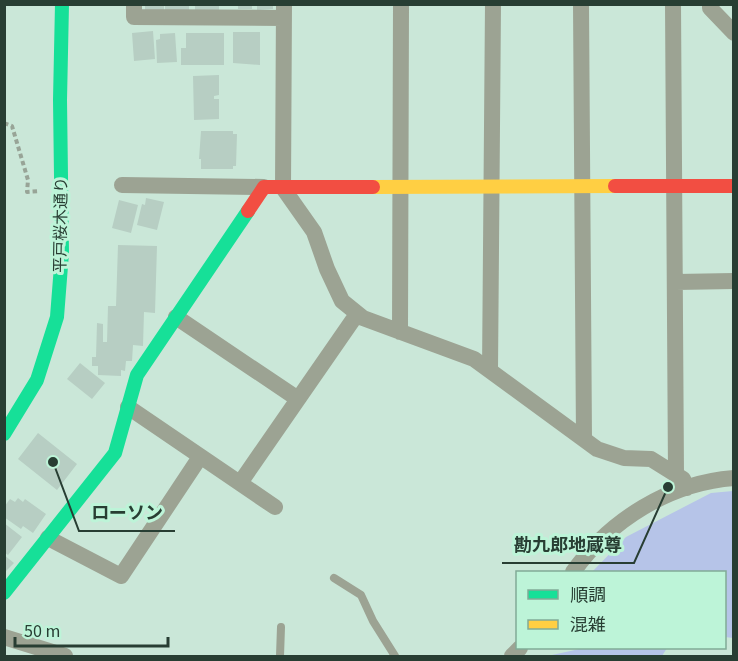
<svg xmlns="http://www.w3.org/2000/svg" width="738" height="661" font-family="'Source Sans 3','Noto Sans JP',sans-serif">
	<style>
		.forest { fill: #b6c4e8 }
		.building { fill: #b7cec3 }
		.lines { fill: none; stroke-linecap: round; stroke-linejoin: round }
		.path { stroke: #98a497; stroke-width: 4; stroke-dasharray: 4.5 3; stroke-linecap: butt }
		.lane { stroke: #9ca393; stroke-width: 8 }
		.street { stroke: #9ca393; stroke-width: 16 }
		.fast { stroke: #16e098; stroke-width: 14 }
		.slow { stroke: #ffcf43; stroke-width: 14 }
		.jam { stroke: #f24e42; stroke-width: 14 }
		.labels { text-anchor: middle; stroke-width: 6; stroke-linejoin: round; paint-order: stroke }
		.street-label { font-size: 16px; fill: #283e33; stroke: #bdf4d8 }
		.leader { fill: none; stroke: #283e33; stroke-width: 2 }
		.callout-dot { fill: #283e33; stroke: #bdf4d8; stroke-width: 2 }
		.callout-label { font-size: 18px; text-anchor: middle; font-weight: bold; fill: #283e33; stroke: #bdf4d8; stroke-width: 6; stroke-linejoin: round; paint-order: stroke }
	</style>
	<rect width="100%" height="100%" fill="#cae7d8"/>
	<path class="forest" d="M733 491V638L725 637 724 572H592L626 537 711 493Z
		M584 648H667L662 656H522L524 655H552Z"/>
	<path class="building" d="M145 4H164V10L145 11Z
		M165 4H189V13H165Z
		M195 4H219V14H195Z
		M238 4H252V9H238Z
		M257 4H273V9L257 10Z
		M153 31 155 59 134 61 132 33Z
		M233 32H260V65L233 63Z
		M175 33 177 62 157 63 156 40 160 39V34Z
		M186 33H224V65H181V48H186Z
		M219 75V95L214 96V99H219V119L194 120 193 76Z
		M201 131H233V134H237L236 166H233V169H201V159H199Z
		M146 198 164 202 157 230 137 225 142 204 145 205Z
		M119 200 138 205 131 233 112 228Z
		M118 245 157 246 155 313 144 312 143 346 133 345 132 361H126L125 371 121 370V376L98 375V366H92V357H96L97 323 103 324V342H107L108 306H116Z
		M80 363 105 383 92 399 67 379Z
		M38 433 77 464 57 490 18 459Z
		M18 498 23 502 25 499 46 514 33 533 23 526 21 529 4 517V507L10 499 15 502Z
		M4 523 22 537 8 555 4 552Z
		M4 555 14 563 4 573Z"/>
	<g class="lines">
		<path class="path" d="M4 123 12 126 28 180 27 192 40 191"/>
		<path class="lane" d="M334 578 361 595 373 621 395 656
			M280 656 281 627"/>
		<path class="street" d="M134 4V17L284 18
			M284 4 283 188 314 232 327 269 342 301 363 318 474 359 597 449 624 458 651 459 683 479 687 488
			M581 4 584 439
			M673 4 676 475
			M710 4V8L734 33
			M122 185 264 187
			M676 282 734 281
			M176 317 298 399
			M400 332 401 4
			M490 371 493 4
			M128 407 275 507
			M240 483 357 314
			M48 538 121 576 200 457
			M573 572C610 520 669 483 734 478
			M4 637 65 656
			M512 656 520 648"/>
		<path class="fast" d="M4 434 37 380 57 317 62 253 60 100 62 4
			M4 593 115 453 137 375 248 211"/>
		<path class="slow" d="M373 187 615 186"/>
		<path class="jam" d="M615 186H734
			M248 211 264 187H373"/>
	</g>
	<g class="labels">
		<g class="street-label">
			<text transform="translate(60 225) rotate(-89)" y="6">平戸桜木通り</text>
		</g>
	</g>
	<path class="leader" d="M53 462L79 531H175M668 487L634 563H502"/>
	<g class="callout-dot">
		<circle cx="53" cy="462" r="6"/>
		<circle cx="668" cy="487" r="6"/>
	</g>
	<g class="callout-label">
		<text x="127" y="519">ローソン</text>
		<text x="568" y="551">勘九郎地蔵尊</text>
	</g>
	<rect width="738" height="661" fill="none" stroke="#283e33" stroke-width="12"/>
	<rect x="516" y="571" width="210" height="78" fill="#bdf4d8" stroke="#81ab96" stroke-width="1.5"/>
	<rect x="528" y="590" width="30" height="9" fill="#16e098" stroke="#81ab96" stroke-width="1.5"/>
	<text x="570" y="601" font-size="18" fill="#283e33">順調</text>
	<rect x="528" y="620" width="30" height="9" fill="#ffcf43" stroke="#81ab96" stroke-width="1.5"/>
	<text x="570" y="631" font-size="18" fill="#283e33">混雑</text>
	<path d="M15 637v9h153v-9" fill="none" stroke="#283e33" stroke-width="3"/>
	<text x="24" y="637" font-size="18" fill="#283e33" stroke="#bdf4d8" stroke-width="4.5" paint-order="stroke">50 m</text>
</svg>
